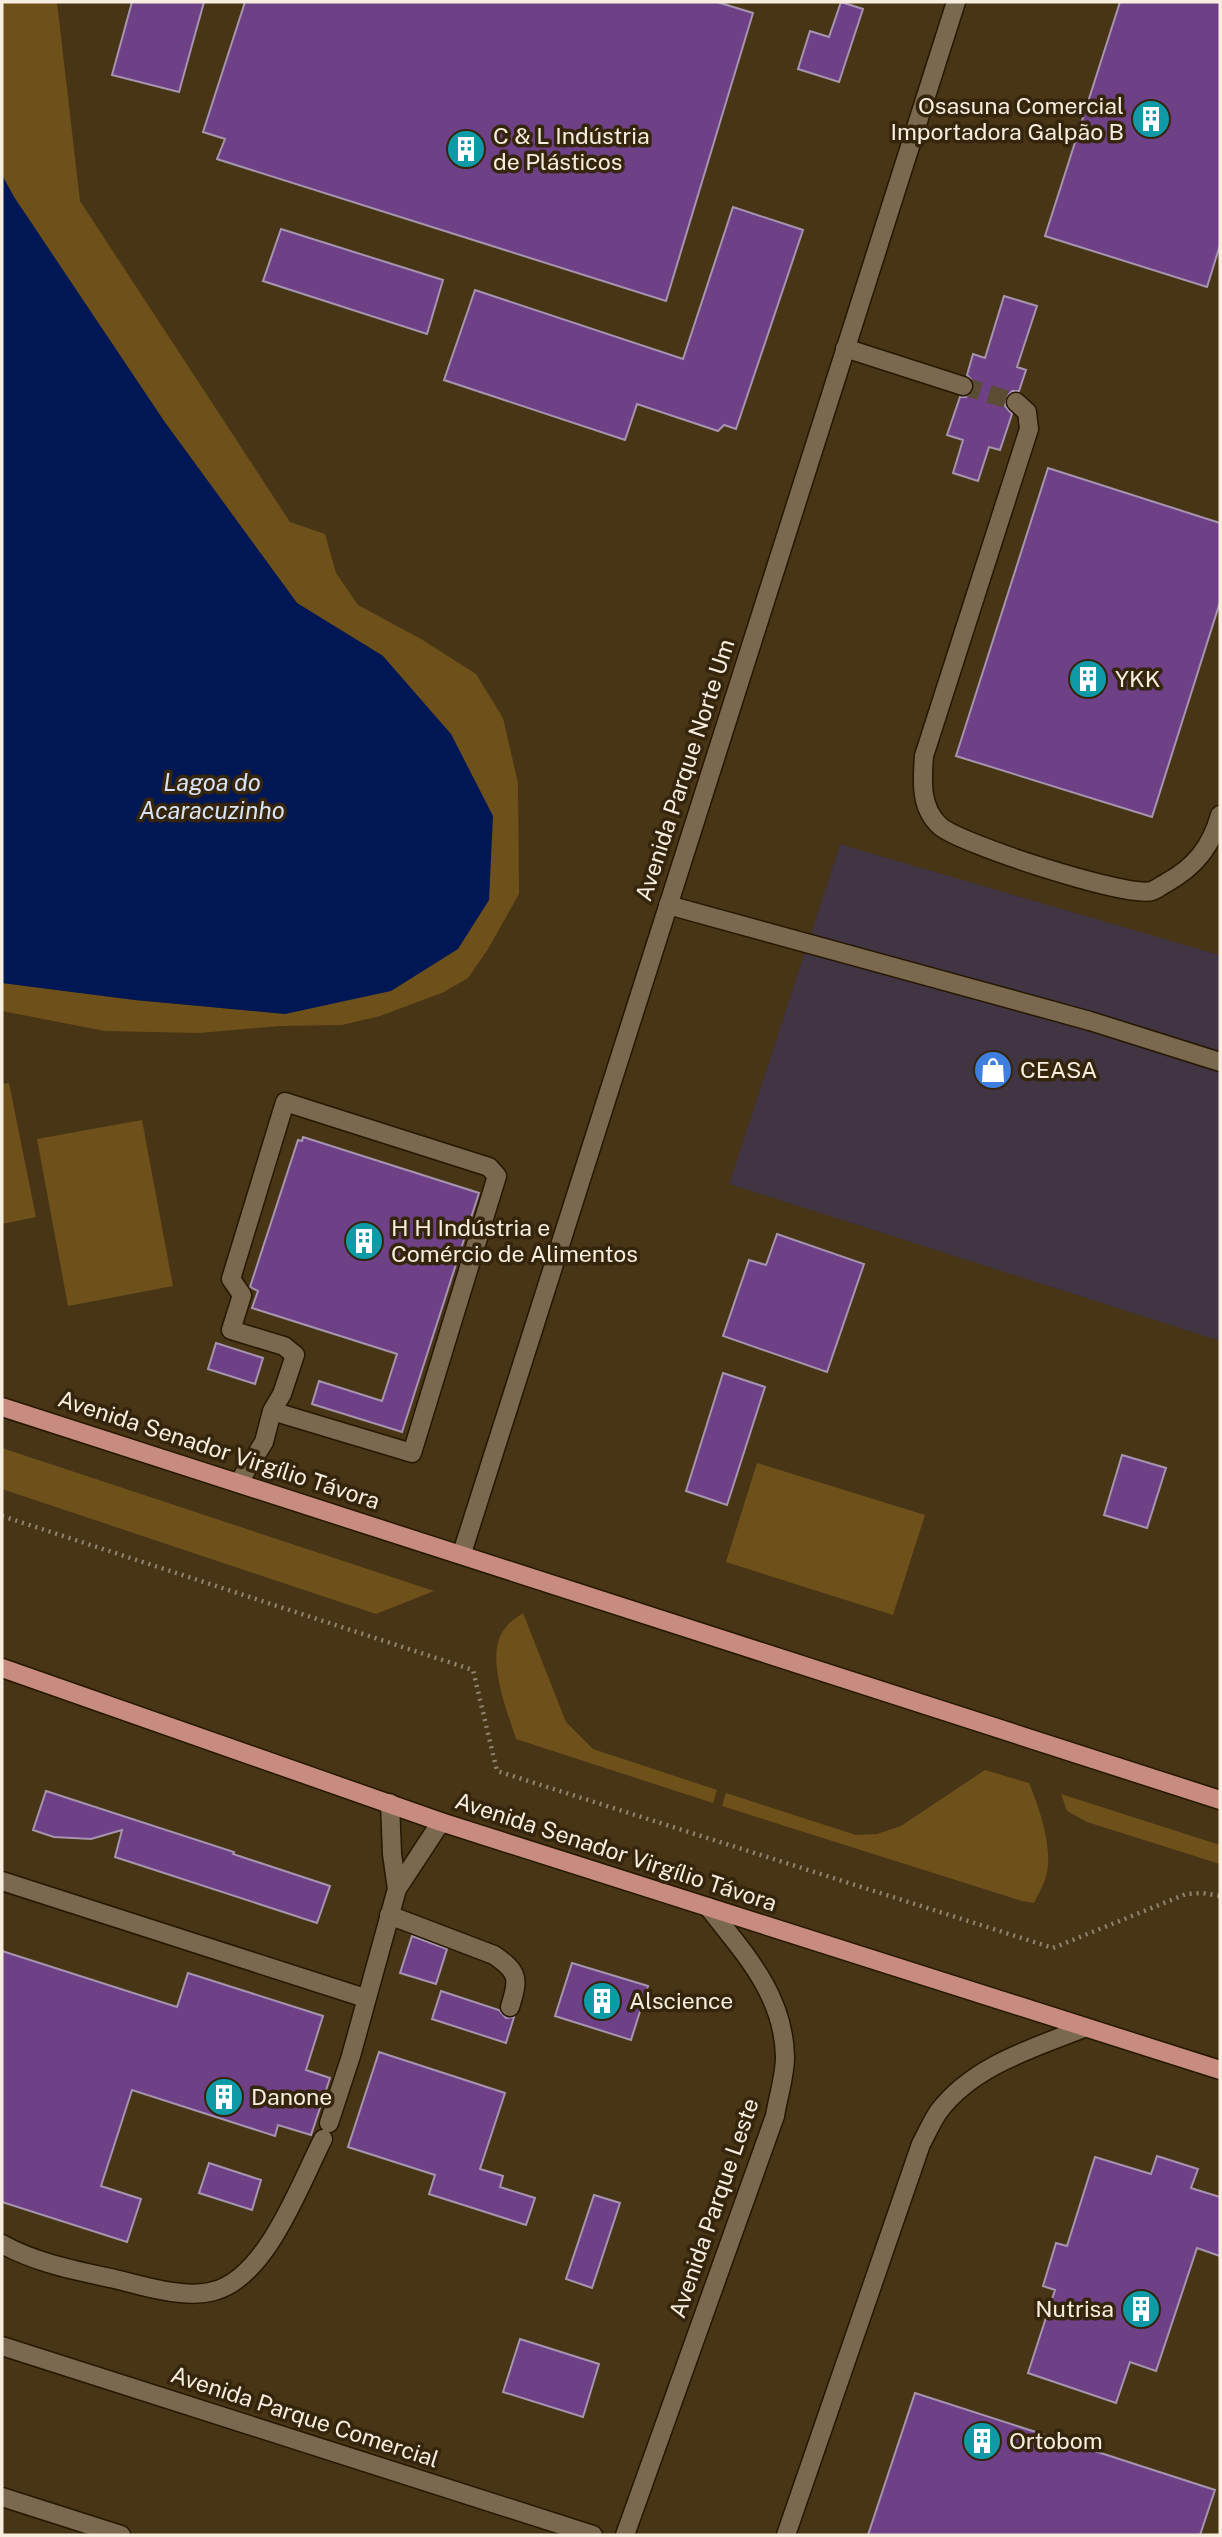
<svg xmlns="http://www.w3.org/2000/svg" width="1222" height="2537" font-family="'Public Sans',sans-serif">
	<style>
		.commercial { fill: #413543 }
		.built { fill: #483515 }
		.green { fill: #6e501b }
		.water { fill: #001756 }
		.building { fill: #6e4086; stroke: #a694b0; stroke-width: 2 }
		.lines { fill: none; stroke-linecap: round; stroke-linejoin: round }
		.minor-tunnel { stroke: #5b4c34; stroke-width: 18; stroke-dasharray: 18 9; stroke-linecap: butt }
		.minor-casing { stroke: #251700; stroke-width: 21 }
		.major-casing { stroke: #251700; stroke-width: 21 }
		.path { stroke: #918470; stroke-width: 4.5; stroke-dasharray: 2 5; stroke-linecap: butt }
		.minor { stroke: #7b694f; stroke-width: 18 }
		.major { stroke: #c78c7d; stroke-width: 18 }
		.labels { text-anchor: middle; stroke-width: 7; stroke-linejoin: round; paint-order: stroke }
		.poi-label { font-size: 23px; fill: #f8eee0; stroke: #34250c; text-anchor: start }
		.street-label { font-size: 23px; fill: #f8eee0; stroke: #34250c }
		.water-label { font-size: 24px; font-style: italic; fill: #d8e3f7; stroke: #34250c }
	</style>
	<rect width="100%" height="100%" fill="#3f2f16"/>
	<path class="commercial" d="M840 844 1220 955V1341L729 1184Z"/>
	<path class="built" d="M2 2H1220V955L840 844 729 1184 1220 1341V2535H2Z"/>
	<path class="green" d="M2 2H57L80 201 290 522 325 534 336 573 358 605 421 639 476 674 503 718 518 783 519 894 488 949 468 978 444 992 380 1016 342 1025 279 1026 199 1033 105 1031 2 1011V983L135 1000 285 1014 383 656 297 603 164 421 14 197 2 175Z
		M9 1083 36 1217 2 1224V1084Z
		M142 1120 173 1286 68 1306 37 1139Z
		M2 1448 434 1591 376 1614 2 1489Z
		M757 1463 925 1515 893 1615 726 1562Z
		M523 1613 566 1722 593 1749 717 1790 713 1803 516 1739C507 1710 483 1653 506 1627 510 1621 518 1617 523 1613Z
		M985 1770 1029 1783C1039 1807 1050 1840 1048 1866 1047 1879 1040 1891 1034 1903L1022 1901 722 1806 726 1793 856 1835 877 1834 901 1826Z
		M1061 1794 1220 1845V1864L1087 1822 1067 1811Z"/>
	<path class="water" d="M2 175 14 197 164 421 297 603 383 656 451 734 493 816 489 900 458 949 391 991 285 1014 135 1000 2 983Z"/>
	<path class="building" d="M132 2H204L179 92 112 75Z
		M245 2H717L753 13 666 301 217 159 225 139 203 132Z
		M841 2 863 9 839 82 798 69 810 31 829 37Z
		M1120 2H1220V245L1207 287 1045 236Z
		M733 207 803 230 736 429 724 425 718 431 637 404 625 440 444 380 475 290 683 359Z
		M281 229 443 280 427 334 263 281Z
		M1004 296 1037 306 1017 367 1026 370 1019 391H1012L1005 399V406L1012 414 1000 450 989 447 978 481 953 473 963 440 947 435 960 397H966L974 390V383L967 375 973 354 985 358Z
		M1048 468 1220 523V602L1152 817 956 756Z
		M303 1137 479 1193 402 1432 312 1404 319 1381 382 1401 397 1354 252 1308 258 1291 250 1287 298 1140 302 1141Z
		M777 1234 864 1264 827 1372 723 1336 749 1260 766 1265Z
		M216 1343 263 1358 255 1384 208 1369Z
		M723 1373 765 1387 727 1505 686 1491Z
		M1122 1455 1166 1468 1147 1528 1104 1515Z
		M46 1791 234 1852 233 1854 330 1886 317 1923 115 1857 122 1830 91 1839 54 1837 33 1830Z
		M412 1936 447 1949 436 1984 400 1973Z
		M2 1951 177 2007 188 1973 323 2016 306 2070 330 2078 311 2135 278 2125 275 2136 132 2090 101 2186 141 2199 127 2242 2 2202Z
		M572 1963 648 1986 631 2040 555 2016Z
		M441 1991 499 2010 506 2018 514 2017 506 2043 432 2019Z
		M379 2052 505 2093 480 2169 503 2176 500 2187 535 2198 526 2225 429 2194 435 2175 348 2147Z
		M1157 2156 1198 2169 1191 2188 1220 2197V2256L1197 2248 1156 2371 1130 2362 1116 2403 1028 2373 1055 2290 1043 2286 1056 2243 1067 2246 1095 2157 1151 2174Z
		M209 2163 261 2180 252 2210 199 2193Z
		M594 2195 620 2203 592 2288 566 2279Z
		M520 2339 599 2364 583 2417 503 2392Z
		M915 2393 1215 2490 1200 2535H868Z"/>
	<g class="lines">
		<path class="minor-tunnel" d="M963 386 1016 402"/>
		<defs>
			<path id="minor" d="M845 348 963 386
				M1016 402 1027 412 1029 429 924 756C922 781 920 808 940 826 960 844 1127 898 1152 891 1157 889 1162 885 1166 883 1195 867 1211 847 1220 815
				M668 905 1090 1021 1220 1062
				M239 1482 264 1442 272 1411 282 1394 295 1355 284 1346 231 1330 242 1295 231 1279 285 1102 489 1167 497 1176 412 1453 272 1411
				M462 1553 956 2
				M390 1803 392 1854 397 1889
				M2 1881 365 1998
				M389 1915 494 1955C519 1972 519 1979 510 2007
				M329 2123 351 2056 397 1889 441 1822
				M2 2244C38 2264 79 2271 119 2280 147 2287 186 2299 214 2291 267 2277 300 2184 323 2139
				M2 2346 593 2535
				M2 2497 121 2535
				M625 2535 775 2116C778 2097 785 2076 785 2057 784 1995 744 1953 708 1907
				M786 2535 921 2144C927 2133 932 2121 939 2111 974 2065 1034 2048 1084 2028"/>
			<path id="major" d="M2 1407 1220 1800
				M2 1668 441 1822 1220 2070"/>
		</defs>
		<use href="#minor" class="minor-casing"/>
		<use href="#major" class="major-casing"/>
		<path class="path" d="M2 1516 473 1670 497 1771 1053 1948 1186 1894 1203 1893 1220 1896"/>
		<use href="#minor" class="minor"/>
		<use href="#major" class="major"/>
	</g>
	<defs>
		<symbol id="building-disc" viewBox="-11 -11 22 22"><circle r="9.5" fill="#0f9aa8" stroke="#34250c"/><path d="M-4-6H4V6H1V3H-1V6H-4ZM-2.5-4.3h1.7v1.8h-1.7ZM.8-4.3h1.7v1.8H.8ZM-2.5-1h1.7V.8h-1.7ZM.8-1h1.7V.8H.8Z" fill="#fff"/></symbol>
		<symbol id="shop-disc" viewBox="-11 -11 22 22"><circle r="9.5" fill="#3f7fe0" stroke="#34250c"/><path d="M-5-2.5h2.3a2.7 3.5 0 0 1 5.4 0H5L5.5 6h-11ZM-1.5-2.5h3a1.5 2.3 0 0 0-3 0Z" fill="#fff"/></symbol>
	</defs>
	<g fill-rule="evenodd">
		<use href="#building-disc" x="1129" y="97" width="44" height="44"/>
		<use href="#building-disc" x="444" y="127" width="44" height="44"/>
		<use href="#building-disc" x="1066" y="657" width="44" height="44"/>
		<use href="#shop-disc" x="971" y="1048" width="44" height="44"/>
		<use href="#building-disc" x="342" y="1219" width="44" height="44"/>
		<use href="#building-disc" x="580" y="1979" width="44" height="44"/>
		<use href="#building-disc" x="202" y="2075" width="44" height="44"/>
		<use href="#building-disc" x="1119" y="2287" width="44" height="44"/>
		<use href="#building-disc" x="960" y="2419" width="44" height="44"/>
	</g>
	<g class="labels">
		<g class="poi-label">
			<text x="1124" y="114" text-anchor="end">Osasuna Comercial<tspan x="1124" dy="26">Importadora Galpão B</tspan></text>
			<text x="493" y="144">C &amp; L Indústria<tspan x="493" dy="26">de Plásticos</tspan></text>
			<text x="1115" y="687">YKK</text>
			<text x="1020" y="1078">CEASA</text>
			<text x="391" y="1236">H H Indústria e<tspan x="391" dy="26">Comércio de Alimentos</tspan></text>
			<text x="629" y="2009">Alscience</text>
			<text x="251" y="2105">Danone</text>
			<text x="1114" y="2317" text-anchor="end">Nutrisa</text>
			<text x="1009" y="2449">Ortobom</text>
		</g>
		<g class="street-label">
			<text transform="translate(685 770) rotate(-72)" y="8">Avenida Parque Norte Um</text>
			<text transform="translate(219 1450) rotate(18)" y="8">Avenida Senador Virgílio Távora</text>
			<text transform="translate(616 1852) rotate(18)" y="8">Avenida Senador Virgílio Távora</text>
			<text transform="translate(714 2208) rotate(-71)" y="8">Avenida Parque Leste</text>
			<text transform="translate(305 2417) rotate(18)" y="8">Avenida Parque Comercial</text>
		</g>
		<g class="water-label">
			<text x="212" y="791">Lagoa do<tspan x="212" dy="28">Acaracuzinho</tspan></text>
		</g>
	</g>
	<rect width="1222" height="2537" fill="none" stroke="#f8eee0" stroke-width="7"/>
</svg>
